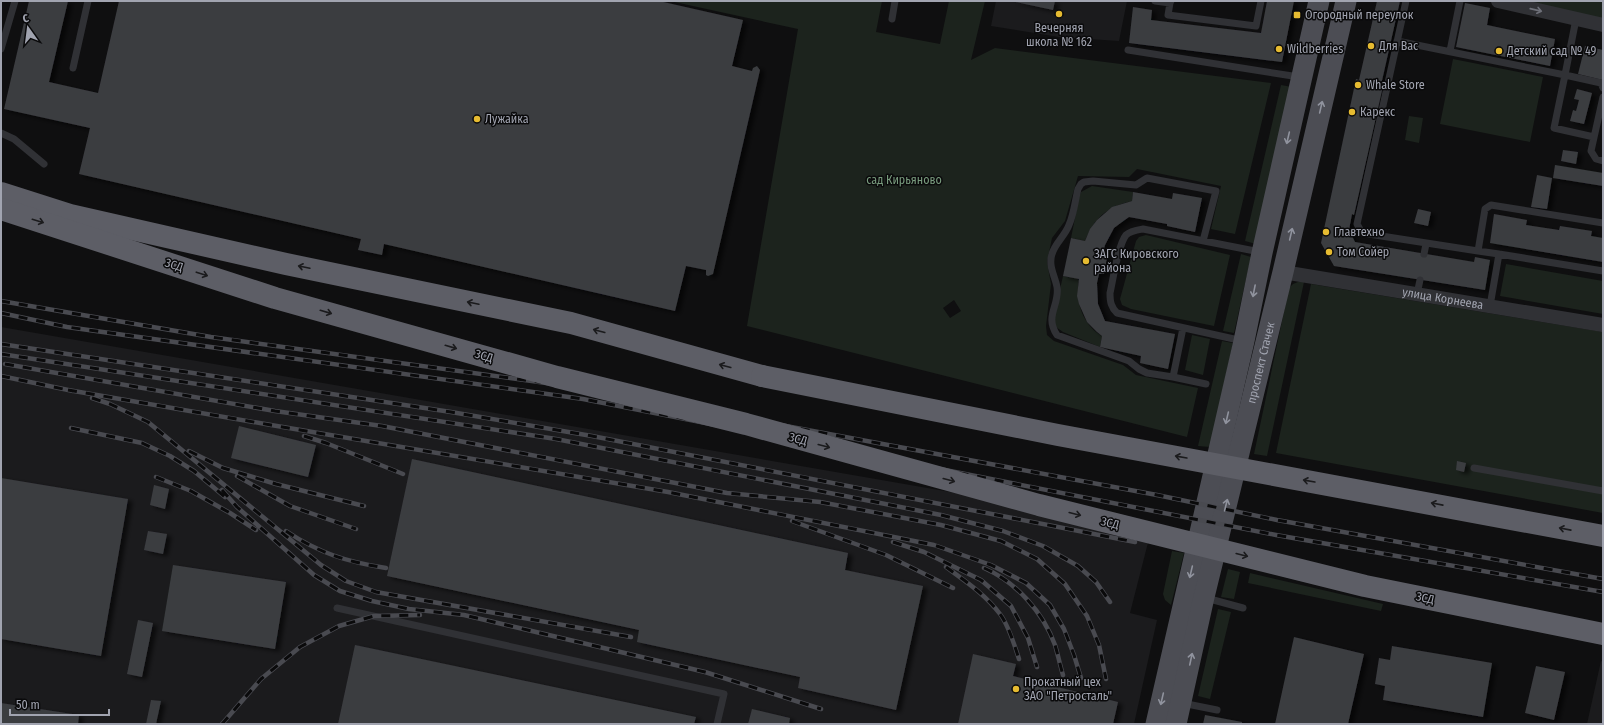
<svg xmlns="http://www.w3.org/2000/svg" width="1604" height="725" font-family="'Fira Sans Condensed',sans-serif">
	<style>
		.built { fill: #1b1b1d }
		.green { fill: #1c231d; fill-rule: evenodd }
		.building { fill: #3b3c40; filter: url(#shadow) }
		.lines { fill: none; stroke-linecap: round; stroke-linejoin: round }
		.service { stroke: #303135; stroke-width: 7 }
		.minor { stroke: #303135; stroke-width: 14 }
		.primary { stroke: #4c4d54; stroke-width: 21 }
		.motorway { stroke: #5d5e66; stroke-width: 22 }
		.rail-casing { stroke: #494a50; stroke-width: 4.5 }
		.rail { stroke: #0a0a0b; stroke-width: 3; stroke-dasharray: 9; stroke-linecap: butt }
		.motorway-bridge { stroke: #5d5e66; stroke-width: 22 }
		.oneway { stroke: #6e7079 }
		.oneway2 { stroke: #90939e }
		.oneway3 { stroke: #1b1b1d }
		.poi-dot { fill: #e6bb31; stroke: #0a0a0b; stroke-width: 1.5 }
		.labels { text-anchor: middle; stroke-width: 3; stroke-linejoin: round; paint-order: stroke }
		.poi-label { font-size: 12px; fill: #a1a4b0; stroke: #0a0a0b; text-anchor: start }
		.park-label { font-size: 12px; fill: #799b7e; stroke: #0a0a0b }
		.street-label { font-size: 12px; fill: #a1a4b0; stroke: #0a0a0b }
	</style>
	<defs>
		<filter id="shadow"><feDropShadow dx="4.5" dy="2.5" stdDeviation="2" flood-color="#0009"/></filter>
	</defs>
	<rect width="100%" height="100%" fill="#0f0f10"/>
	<path class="built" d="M996 1H1127L1119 41 1059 37 991 26Z
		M1 327 1152 527 1130 613 1157 620 1134 724H1Z
		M1601 661 1603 662V724H1587Z"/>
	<path class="green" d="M670 1H882L876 32 940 44 949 1H985L971 60 995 48 1271 83 1235 234 1211 229 1221 186 1137 169 1129 177 1078 176 1065 221 1052 238 1047 262 1051 284 1046 326 1047 335 1054 341 1123 365 1136 375 1198 388 1187 437 747 326 798 29ZM954 300 961 311 950 318 943 308Z
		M1523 1H1603V19Z
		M1453 59 1543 77 1530 142 1440 124Z
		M1281 85 1292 87 1256 244 1245 241Z
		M1409 116 1423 118 1419 143 1405 140Z
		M1092 186 1133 192 1132 201C1107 207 1095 217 1085 241L1071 238 1079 198 1081 192Z
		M1146 235 1230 255 1214 326 1131 309 1122 305 1120 299 1136 241 1139 237Z
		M1241 254 1251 257 1234 333 1223 331Z
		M1506 264 1603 281V314L1500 296Z
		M1063 276 1079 279C1075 301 1082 324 1102 336L1100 347 1063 332 1056 327 1053 320Z
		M1298 282H1304L1267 456 1254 454 1289 288 1293 284Z
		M1311 284 1603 332V513L1276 453Z
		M1192 335 1210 339 1203 375 1185 370Z
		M1222 341 1233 343 1210 447 1198 446Z
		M1172 551 1184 553 1171 605 1165 600 1163 594Z
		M1228 569 1240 572 1234 599 1221 597Z
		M1250 573 1383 604 1381 611 1248 583Z
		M1218 609 1231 612 1210 699 1198 696Z"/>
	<path class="building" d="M29 1H68L49 82 98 93 119 1H659L743 20 732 66 752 71 753 68 757 66 760 70 713 274 708 276 706 275V270L686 266 675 311 384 244 382 255 358 250 361 239 79 174 90 128 4 109Z
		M1011 1H1055L1053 10Z
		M1267 1H1294L1282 62 1129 43 1133 7 1152 10 1151 20 1261 33Z
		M1377 1H1400L1381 85 1383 86 1354 215 1352 214 1349 230 1355 242 1474 262 1475 257 1490 260 1485 290 1334 266 1321 243 1356 79 1359 80Z
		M1465 3 1490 8 1487 25 1555 39 1550 66 1456 47Z
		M1585 46 1603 50V80L1578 74Z
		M1577 89 1592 93 1584 124 1570 121 1573 110 1576 111 1579 100 1574 99Z
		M1563 150 1578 152 1576 164 1561 161Z
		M1555 165 1603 173V186L1553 178Z
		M1537 175 1552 178 1547 209 1531 207Z
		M1133 192 1172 199 1173 193 1202 198 1195 232 1167 226V224L1129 217 1122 222 1114 228 1105 245 1102 257 1107 258 1104 274H1099L1097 283 1098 304 1105 321 1175 334 1168 369 1140 363 1141 356 1100 347 1102 336 1097 332 1087 322 1079 304 1077 296 1079 279 1063 276 1071 238 1085 241 1090 229 1097 220 1112 207 1132 201Z
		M1418 209 1431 212 1428 226 1414 223Z
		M1494 214 1527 220 1526 225 1559 230 1560 226 1592 231 1591 236 1603 238V262L1490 243Z
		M239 426 316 445 308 477 231 458Z
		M412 459 848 553 845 570 923 586 896 710 798 688 800 677 637 642 639 630 387 576Z
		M1457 461 1466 463 1464 472 1456 470Z
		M1 478 128 499 101 656 1 639Z
		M154 485 169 489 165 509 150 505Z
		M148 531 167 534 163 554 144 550Z
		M173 565 286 582 275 649 162 631Z
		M138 620 153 623 142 677 127 674Z
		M1294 637 1364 654 1348 724H1275Z
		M355 645 696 717 694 724H338Z
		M1392 646 1492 663 1483 717 1383 700 1385 686 1375 684 1379 658 1390 660Z
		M973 654 1016 664 1013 676 1118 702 1113 724H958Z
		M1536 666 1565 672 1554 720 1525 713Z
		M151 700 161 701 156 724H146Z
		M1 703 79 715 78 724H1Z
		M752 709 790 718 789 724H748Z
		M1205 715 1242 722V724H1203Z"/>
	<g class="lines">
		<path class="service" d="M1155 1 1170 3 1171 1
			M1406 1 1357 224 1362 233 1478 251
			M1170 3 1168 15 1256 26 1261 1
			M892 19 895 1
			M1576 19 1565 75 1601 83 1603 88
			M1397 41 1565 75 1554 128 1594 137
			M1 49 15 1
			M1128 50 1299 77
			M1450 51 1460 1
			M73 68 88 1
			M1603 97 1591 151 1596 159 1603 161
			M1 133 14 139 44 164
			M1424 254 1426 244
			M1499 254 1603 271
			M1417 294 1420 280
			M1490 306 1499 254 1478 251 1485 209 1491 205 1603 223
			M1183 328 1173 377 1147 373 1139 369 1129 361 1057 335C1044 316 1060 305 1057 287 1055 276 1048 266 1052 254 1055 243 1065 236 1069 225 1074 214 1075 201 1078 189L1081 184 1084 182 1093 181 1136 185 1147 178 1216 191 1203 241
			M1243 341 1117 313C1111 307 1110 302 1110 293 1113 280 1118 245 1126 235 1130 231 1137 230 1143 229L1260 252
			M1173 377 1206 384
			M1474 468 1603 491
			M1206 598 1243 608
			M337 608 724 694 717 724
			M1182 703 1217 710"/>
		<g class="minor">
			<path d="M1498 1 1603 25"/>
			<path id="s1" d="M1283 272 1603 325"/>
		</g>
		<g class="primary">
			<path d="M1156 724 1244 341 1262 253 1319 1"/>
			<path id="s2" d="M1176 724 1204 597 1283 272 1346 1"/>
		</g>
		<path class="motorway" d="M1 193 70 215 286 264 571 323 762 376"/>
		<defs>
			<path id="rail" d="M1 301 211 337 582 388 1157 495 1277 520 1603 579
				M1 313 67 327 583 399 1276 535 1603 592
				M1 344 451 412 592 436 1135 542
				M1 354 556 439 941 515 1003 531 1043 546 1078 566 1096 582 1110 602
				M5 364 275 411 382 426 727 493 820 502 941 525 1001 541 1037 559 1065 584 1087 616 1099 645 1106 679
				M1 376 73 391
				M68 390 271 425 668 492 934 545 991 565 1026 583 1050 605 1064 629 1074 655 1081 678
				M92 398 110 404 148 422 321 565 346 581 376 592 631 637
				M71 428 142 443 170 456 194 471 225 497
				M304 436 326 443 403 474
				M189 451 223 468 276 484 364 506
				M237 476 290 506 356 529
				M156 477 191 491 230 513 256 530
				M222 490 237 507 314 575 340 591 372 601 409 609 464 615 705 672 821 709
				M792 521 886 555 953 588
				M286 531C319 553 347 562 386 568
				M893 542 924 552 981 580 1011 606 1028 638 1037 667
				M946 567C965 581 985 594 1000 614 1009 626 1014 644 1019 659
				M984 568C1016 582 1043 612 1055 645 1058 655 1060 665 1063 675
				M222 724 261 679 300 647 339 626 374 616 420 615"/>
		</defs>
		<use href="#rail" class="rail-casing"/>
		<use href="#rail" class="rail"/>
		<path class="motorway-bridge" d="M1 209 275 298 557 377 746 424 1039 505 1365 586 1603 634
			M762 376 1058 435 1603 536"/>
	</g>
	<defs><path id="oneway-shaft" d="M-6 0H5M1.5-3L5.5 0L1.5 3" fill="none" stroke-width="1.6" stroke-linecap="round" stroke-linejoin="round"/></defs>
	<use class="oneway" href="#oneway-shaft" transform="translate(1536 10) rotate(13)"/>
	<g class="oneway2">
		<use href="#oneway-shaft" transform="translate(1321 107) rotate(-77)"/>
		<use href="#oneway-shaft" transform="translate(1288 138) rotate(103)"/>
		<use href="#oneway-shaft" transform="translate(1291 234) rotate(-77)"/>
		<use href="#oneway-shaft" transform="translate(1254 291) rotate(101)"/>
		<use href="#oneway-shaft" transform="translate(1227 418) rotate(103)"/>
		<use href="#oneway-shaft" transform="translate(1226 505) rotate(-76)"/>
		<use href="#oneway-shaft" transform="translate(1191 572) rotate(103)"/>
		<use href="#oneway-shaft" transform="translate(1191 659) rotate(-78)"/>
		<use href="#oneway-shaft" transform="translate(1162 699) rotate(103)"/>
	</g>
	<g class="oneway3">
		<use href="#oneway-shaft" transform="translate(38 221) rotate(17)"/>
		<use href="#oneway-shaft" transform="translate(304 267) rotate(-168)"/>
		<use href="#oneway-shaft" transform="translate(202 274) rotate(18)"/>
		<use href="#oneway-shaft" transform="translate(473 303) rotate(-168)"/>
		<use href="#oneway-shaft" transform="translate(326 312) rotate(16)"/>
		<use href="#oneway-shaft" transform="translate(599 331) rotate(-165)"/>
		<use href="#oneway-shaft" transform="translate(451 347) rotate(16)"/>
		<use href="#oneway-shaft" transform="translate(725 366) rotate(-165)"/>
		<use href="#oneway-shaft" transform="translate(824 446) rotate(15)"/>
		<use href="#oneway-shaft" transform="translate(1181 457) rotate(-170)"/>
		<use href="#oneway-shaft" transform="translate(949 480) rotate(15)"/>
		<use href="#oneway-shaft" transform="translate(1309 481) rotate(-170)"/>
		<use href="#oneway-shaft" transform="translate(1437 504) rotate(-169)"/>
		<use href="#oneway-shaft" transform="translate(1075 514) rotate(14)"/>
		<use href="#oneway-shaft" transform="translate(1565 529) rotate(-169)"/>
		<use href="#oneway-shaft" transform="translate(1242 555) rotate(14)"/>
	</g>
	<g class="poi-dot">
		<circle cx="1059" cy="14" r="4"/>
		<rect x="1293" y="11" width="8" height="8" rx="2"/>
		<circle cx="1371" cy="46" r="4"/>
		<circle cx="1279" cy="49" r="4"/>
		<circle cx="1499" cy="51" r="4"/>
		<circle cx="1358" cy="85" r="4"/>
		<circle cx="1352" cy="112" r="4"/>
		<circle cx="477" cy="119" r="4"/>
		<circle cx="1326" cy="232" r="4"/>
		<circle cx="1329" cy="252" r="4"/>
		<circle cx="1086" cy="261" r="4"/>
		<circle cx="1016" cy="689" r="4"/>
	</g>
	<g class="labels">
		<g class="poi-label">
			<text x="1305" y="19">Огородный переулок</text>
			<text x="1059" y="32" text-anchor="middle">Вечерняя<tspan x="1059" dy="14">школа № 162</tspan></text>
			<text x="1379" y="50">Для Вас</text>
			<text x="1287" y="53">Wildberries</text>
			<text x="1507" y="55">Детский сад № 49</text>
			<text x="1366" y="89">Whale Store</text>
			<text x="1360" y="116">Карекс</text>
			<text x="485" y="123">Лужайка</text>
			<text x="1334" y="236">Главтехно</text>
			<text x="1337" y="256">Том Сойер</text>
			<text x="1094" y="258">ЗАГС Кировского<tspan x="1094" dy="14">района</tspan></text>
			<text x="1024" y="686">Прокатный цех<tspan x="1024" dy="14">ЗАО "Петросталь"</tspan></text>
		</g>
		<g class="park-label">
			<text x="904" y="184">сад Кирьяново</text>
		</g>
		<g class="street-label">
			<text transform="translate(174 265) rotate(18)" y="4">ЗСД</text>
			<text dy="4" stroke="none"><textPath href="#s1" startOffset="162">улица Корнеева</textPath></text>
			<text transform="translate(484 356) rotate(16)" y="4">ЗСД</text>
			<text dy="4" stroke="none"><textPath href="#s2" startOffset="371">проспект Стачек</textPath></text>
			<text transform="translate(798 439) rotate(15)" y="4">ЗСД</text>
			<text transform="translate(1110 523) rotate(14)" y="4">ЗСД</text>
			<text transform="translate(1425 598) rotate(12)" y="4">ЗСД</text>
		</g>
	</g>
	<rect width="1604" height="725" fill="none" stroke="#a1a4b0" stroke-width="4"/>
	<g transform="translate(28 28) rotate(346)" stroke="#0a0a0b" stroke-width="3" paint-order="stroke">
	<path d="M0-3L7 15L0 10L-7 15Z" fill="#a1a4b0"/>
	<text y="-6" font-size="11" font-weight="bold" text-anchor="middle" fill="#a1a4b0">С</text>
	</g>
	<path d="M10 709v6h99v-6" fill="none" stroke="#a1a4b0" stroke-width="2"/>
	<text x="16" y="709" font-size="12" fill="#a1a4b0" stroke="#0a0a0b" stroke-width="3" paint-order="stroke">50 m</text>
</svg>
